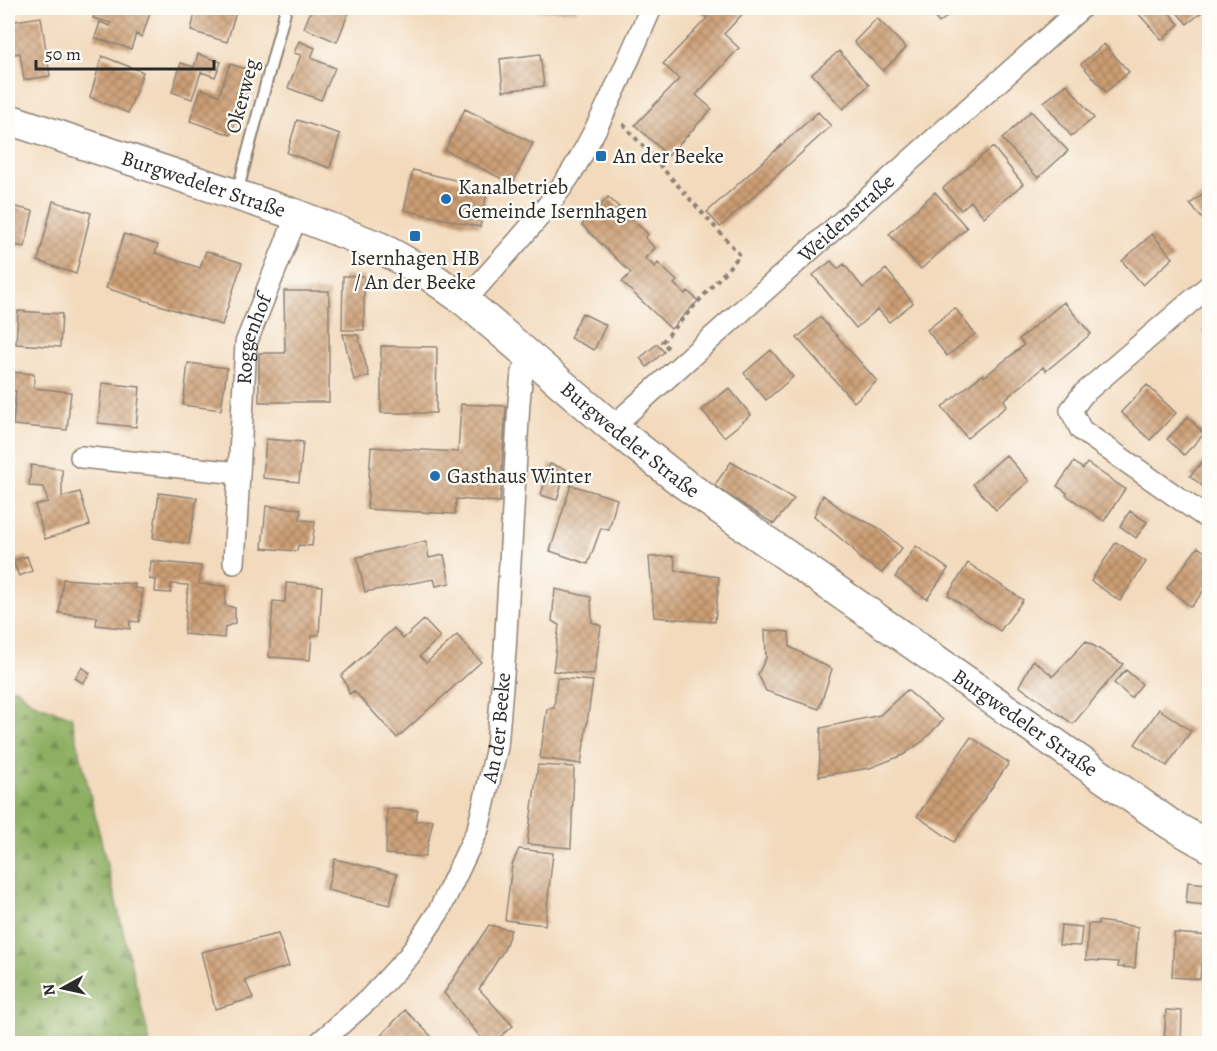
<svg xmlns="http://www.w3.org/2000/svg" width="1217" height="1051" font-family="Alegreya,serif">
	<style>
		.forest { fill: url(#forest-firs); stroke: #5c6d46; stroke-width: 1.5 }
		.building { fill: url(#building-cross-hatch) }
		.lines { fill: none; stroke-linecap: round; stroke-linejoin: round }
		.service-casing { stroke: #8f8274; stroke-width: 14 }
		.minor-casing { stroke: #8f8274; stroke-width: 24 }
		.secondary-casing { stroke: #8f8274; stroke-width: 33 }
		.path { stroke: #8f8274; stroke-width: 4; stroke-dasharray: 4.5 4.5; stroke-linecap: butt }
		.service { stroke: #fff; stroke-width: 10 }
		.minor { stroke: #fff; stroke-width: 21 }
		.secondary { stroke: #fff; stroke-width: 30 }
		.poi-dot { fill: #1f6fb2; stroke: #fdfcf7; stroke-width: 2 }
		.labels { text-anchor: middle; stroke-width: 4.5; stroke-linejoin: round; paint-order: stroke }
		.street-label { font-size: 21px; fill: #2b2b2b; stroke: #fdfcf7 }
		.poi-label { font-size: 21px; fill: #2b2b2b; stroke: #fdfcf7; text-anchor: start }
	</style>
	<defs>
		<pattern id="forest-firs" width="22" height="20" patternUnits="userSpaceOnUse" patternTransform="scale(1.5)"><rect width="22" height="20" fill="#8eaf62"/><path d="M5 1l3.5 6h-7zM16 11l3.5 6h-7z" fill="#748f51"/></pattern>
		<pattern id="building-cross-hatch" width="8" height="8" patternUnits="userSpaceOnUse" patternTransform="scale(1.5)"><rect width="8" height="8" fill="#cc9e74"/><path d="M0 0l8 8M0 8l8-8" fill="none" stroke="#a6815f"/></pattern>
	</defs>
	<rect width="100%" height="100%" fill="#fdfcf7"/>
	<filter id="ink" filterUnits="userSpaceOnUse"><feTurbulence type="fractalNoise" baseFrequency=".0167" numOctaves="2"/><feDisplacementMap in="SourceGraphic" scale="12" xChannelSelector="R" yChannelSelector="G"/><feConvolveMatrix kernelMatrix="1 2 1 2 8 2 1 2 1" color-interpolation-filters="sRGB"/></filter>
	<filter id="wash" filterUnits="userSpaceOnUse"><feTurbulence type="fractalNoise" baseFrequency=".008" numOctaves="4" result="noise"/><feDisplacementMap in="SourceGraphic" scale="24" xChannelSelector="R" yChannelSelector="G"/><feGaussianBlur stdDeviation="1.35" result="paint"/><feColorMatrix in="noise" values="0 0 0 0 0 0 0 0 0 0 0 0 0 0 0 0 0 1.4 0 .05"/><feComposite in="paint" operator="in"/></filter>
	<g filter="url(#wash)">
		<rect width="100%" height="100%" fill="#f3dabd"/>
		<path class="forest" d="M16 688 33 703 71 716 150 1043H8V689Z"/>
		<g id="blocks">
			<path class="building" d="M104 8H132L150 13 142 37 136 34 131 49 95 38 100 22 110 26 111 23 93 18 95 10 102 12Z
				M196 8H237L227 42 191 31Z
				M312 8 350 9 337 42 304 28Z
				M537 8H577V11H537Z
				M696 8H748L724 34 739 48 696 95 712 109 668 156 635 125 679 79 663 64 707 18Z
				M927 8H958L939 23Z
				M1142 8H1165L1179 24 1162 40 1137 12Z
				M1173 8H1207L1187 24Z
				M41 17 50 76 24 80 20 53 8 55V22Z
				M877 18 906 48 883 71 854 42Z
				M299 41 315 48 311 58 335 68 321 100 288 88 301 55 294 53Z
				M1104 44 1129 72 1106 92 1081 64Z
				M839 51 869 85 843 109 812 74Z
				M198 54 221 62 215 77 201 72 192 99 172 92 181 63 194 67Z
				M540 54 544 86 503 91 500 59Z
				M102 56 143 72 128 113 90 97Z
				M230 64 252 71 231 135 190 121 201 89 219 95Z
				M1067 84 1094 118 1071 136 1044 102Z
				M465 109 533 143 512 184 445 150Z
				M1031 111 1068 151 1038 178 1002 139Z
				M818 112 831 126 720 227 707 212Z
				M297 120 340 134 330 168 287 153Z
				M993 147 1023 184 984 217 971 201 961 210 943 188Z
				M413 170 488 188 480 227 404 210Z
				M1210 188V228L1190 204Z
				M935 192 967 228 921 269 889 234Z
				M608 197 619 207 615 210 626 220 629 216 648 234 645 238 655 248 645 258 655 267 658 263 677 281 674 284 685 294 688 291 698 301 671 329 622 282 631 273 582 225Z
				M53 201 91 213 76 274 38 261Z
				M8 205 33 211 25 247 8 244Z
				M124 234 158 245 155 253 200 268 206 251 242 263 222 325 106 288Z
				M1152 234 1173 258 1143 285 1122 261Z
				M831 261 838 269 844 264 863 288 886 269 913 303 889 322 878 309 856 328 813 275Z
				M343 276H364V330H342Z
				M284 291H329V402H259V353H285Z
				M1064 302 1091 334 1046 371 1043 367 1026 382 1004 400 1007 406 967 438 942 407 983 374 984 377 1024 345 1019 339Z
				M955 308 975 334 947 356 927 330Z
				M18 311 62 314 60 347 16 344Z
				M582 313 606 325 594 350 570 338Z
				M820 317 877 381 854 402 797 338Z
				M1210 326V340L1203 332Z
				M343 334 358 335 369 376 354 380Z
				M657 344 664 352 647 367 640 358Z
				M381 346 437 347 436 413H381Z
				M771 350 793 377 766 400 744 373Z
				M188 363 227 368 221 410 183 405Z
				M10 372 34 374V388L71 392 67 430 13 425 16 391H9Z
				M102 383 140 387 136 427 98 423Z
				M1147 385 1176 413 1150 440 1121 412Z
				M729 388 751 415 724 437 702 410Z
				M461 404 506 406 500 502 456 499 455 514 367 509 371 447 458 452Z
				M1188 417 1204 434 1184 455 1167 439Z
				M266 439 303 442 299 482 263 478Z
				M1210 453V492L1190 476Z
				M1006 455 1029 481 996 510 973 484Z
				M731 462 794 499 774 524 714 486Z
				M1074 462 1083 469 1087 463 1125 489 1104 521 1066 495 1067 493 1057 486Z
				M550 464 566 469 557 500 541 495Z
				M31 465 62 469V497L80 492 90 525 45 539 35 505 48 502 44 487 29 486Z
				M571 485 617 499 609 530 601 528 588 564 550 551Z
				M159 493 197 498 189 544 153 538Z
				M823 495 844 511 877 527 902 548 882 573 859 558 853 549 814 516Z
				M266 506 301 509 300 520 315 521 312 546 298 545 297 551 262 548Z
				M1130 511 1147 522 1136 538 1120 526Z
				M426 541 429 558 444 555 450 583 436 586 434 579 365 592 357 557Z
				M1116 542 1146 562 1120 601 1091 581Z
				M916 546 948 569 927 599 895 577Z
				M1198 547 1210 556V583L1191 607 1167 588Z
				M27 556 32 571 19 576 13 561Z
				M674 556 676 571 719 577 715 622 654 617 649 557Z
				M151 561 201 566 199 584 226 586 225 605 235 608V623L225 627 224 638 184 634 188 585 171 584V593L155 592 156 580 149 579Z
				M968 563 1023 600 1000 631 948 595Z
				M63 579 135 584 134 588 143 589 139 622 130 621V629L96 625 97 617 59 613Z
				M286 583 322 586 319 635H312L310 660 269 657 273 601 285 602Z
				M555 589 591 597 592 622 601 626 594 675 553 671 559 625 552 621Z
				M424 620 440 637 420 656 426 663 457 635 481 662 397 738 354 691 349 694 346 683 341 676 394 628 403 639Z
				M765 630 789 632 790 647 832 669 819 709 766 691 758 674 766 658Z
				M1086 641 1123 664 1073 724 1019 686 1033 660 1053 676Z
				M82 667 90 673 83 683 75 678Z
				M1126 670 1142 684 1131 698 1114 683Z
				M557 678 593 681 581 764 540 758 547 709 554 708Z
				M907 690 943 720 923 741 903 755 870 768 819 776 821 728 880 715Z
				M1159 709 1191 731 1167 766 1135 744Z
				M971 737 1009 763 954 842 917 816Z
				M538 765 574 767 571 848 527 844Z
				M387 809 418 810 415 821 433 820 425 857 386 854Z
				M519 849 553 853 545 925 505 920 512 865Z
				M335 859 397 874 390 905 327 890Z
				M1188 882 1206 884 1205 905 1186 903Z
				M1098 921 1138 927 1135 968 1118 967V962L1086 960 1088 924H1098Z
				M489 925 511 930 504 950 479 989 513 1026 491 1044H486L444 993Z
				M1061 925 1082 927 1080 946 1059 945Z
				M1174 933 1210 936V965H1201L1200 979 1172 977Z
				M278 934 289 966 245 980 253 998 215 1009 201 952Z
				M405 1010 439 1044H373Z
				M1166 1010 1182 1011 1181 1044H1164Z"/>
		</g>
	</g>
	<g filter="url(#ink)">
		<use href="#blocks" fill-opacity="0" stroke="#8f8274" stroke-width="1.5"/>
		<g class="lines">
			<defs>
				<path id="service" d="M237 193 286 8"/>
				<g id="minor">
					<path d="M1210 285 1083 394 1071 410 1081 430 1210 520"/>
					<path d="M465 301C502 257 546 215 576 165 605 115 628 61 651 8"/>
					<path id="s1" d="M612 427 1081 8"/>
					<path id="s2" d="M81 457 239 473 246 343 297 215"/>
					<path d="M234 563 239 473"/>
					<path id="s3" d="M318 1044 369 999 409 956 439 911 478 829 497 747 505 651 519 402 522 373 533 358"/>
				</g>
				<g id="secondary">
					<path id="s4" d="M8 119 297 215 379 247 426 273 465 301 612 427 683 483 1170 824 1210 847"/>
				</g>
			</defs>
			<use href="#service" class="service-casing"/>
			<use href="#minor" class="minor-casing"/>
			<use href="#secondary" class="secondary-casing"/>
			<path class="path" d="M623 124 740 255 662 342 668 348"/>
			<use href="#service" class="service"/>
			<use href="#minor" class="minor"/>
			<use href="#secondary" class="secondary"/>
		</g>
	</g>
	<g class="poi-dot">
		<rect x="595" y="150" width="12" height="12" rx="3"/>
		<circle cx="446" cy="199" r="6"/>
		<rect x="409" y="230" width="12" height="12" rx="3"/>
		<circle cx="435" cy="476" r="6"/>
	</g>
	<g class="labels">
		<g class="street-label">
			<text transform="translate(242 96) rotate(-75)" y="7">Okerweg</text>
			<text dy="7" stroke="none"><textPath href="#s4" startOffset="206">Burgwedeler Straße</textPath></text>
			<text dy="7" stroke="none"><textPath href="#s1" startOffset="314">Weidenstraße</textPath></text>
			<text dy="7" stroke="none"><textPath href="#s2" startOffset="294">Roggenhof</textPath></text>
			<text dy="7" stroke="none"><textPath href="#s4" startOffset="710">Burgwedeler Straße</textPath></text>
			<text dy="7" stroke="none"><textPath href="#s4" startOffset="1196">Burgwedeler Straße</textPath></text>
			<text dy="7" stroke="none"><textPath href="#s3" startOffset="375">An der Beeke</textPath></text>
		</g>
		<g class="poi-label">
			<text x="613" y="163">An der Beeke</text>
			<text x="458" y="194">Kanalbetrieb<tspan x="458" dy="24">Gemeinde Isernhagen</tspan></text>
			<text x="415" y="265" text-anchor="middle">Isernhagen HB<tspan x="415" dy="24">/ An der Beeke</tspan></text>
			<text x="447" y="483">Gasthaus Winter</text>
		</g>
	</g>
	<rect width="1217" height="1051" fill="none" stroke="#fdfcf7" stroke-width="30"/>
	<g transform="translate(63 988) rotate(262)" stroke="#fdfcf7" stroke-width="4.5" paint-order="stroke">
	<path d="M0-4.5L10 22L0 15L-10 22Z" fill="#2b2b2b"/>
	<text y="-9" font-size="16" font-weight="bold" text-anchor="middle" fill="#2b2b2b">N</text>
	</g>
	<path d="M36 60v9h178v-9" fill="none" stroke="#2b2b2b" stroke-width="3"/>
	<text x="45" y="60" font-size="18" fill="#2b2b2b" stroke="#fdfcf7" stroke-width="4.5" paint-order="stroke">50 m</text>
</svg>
